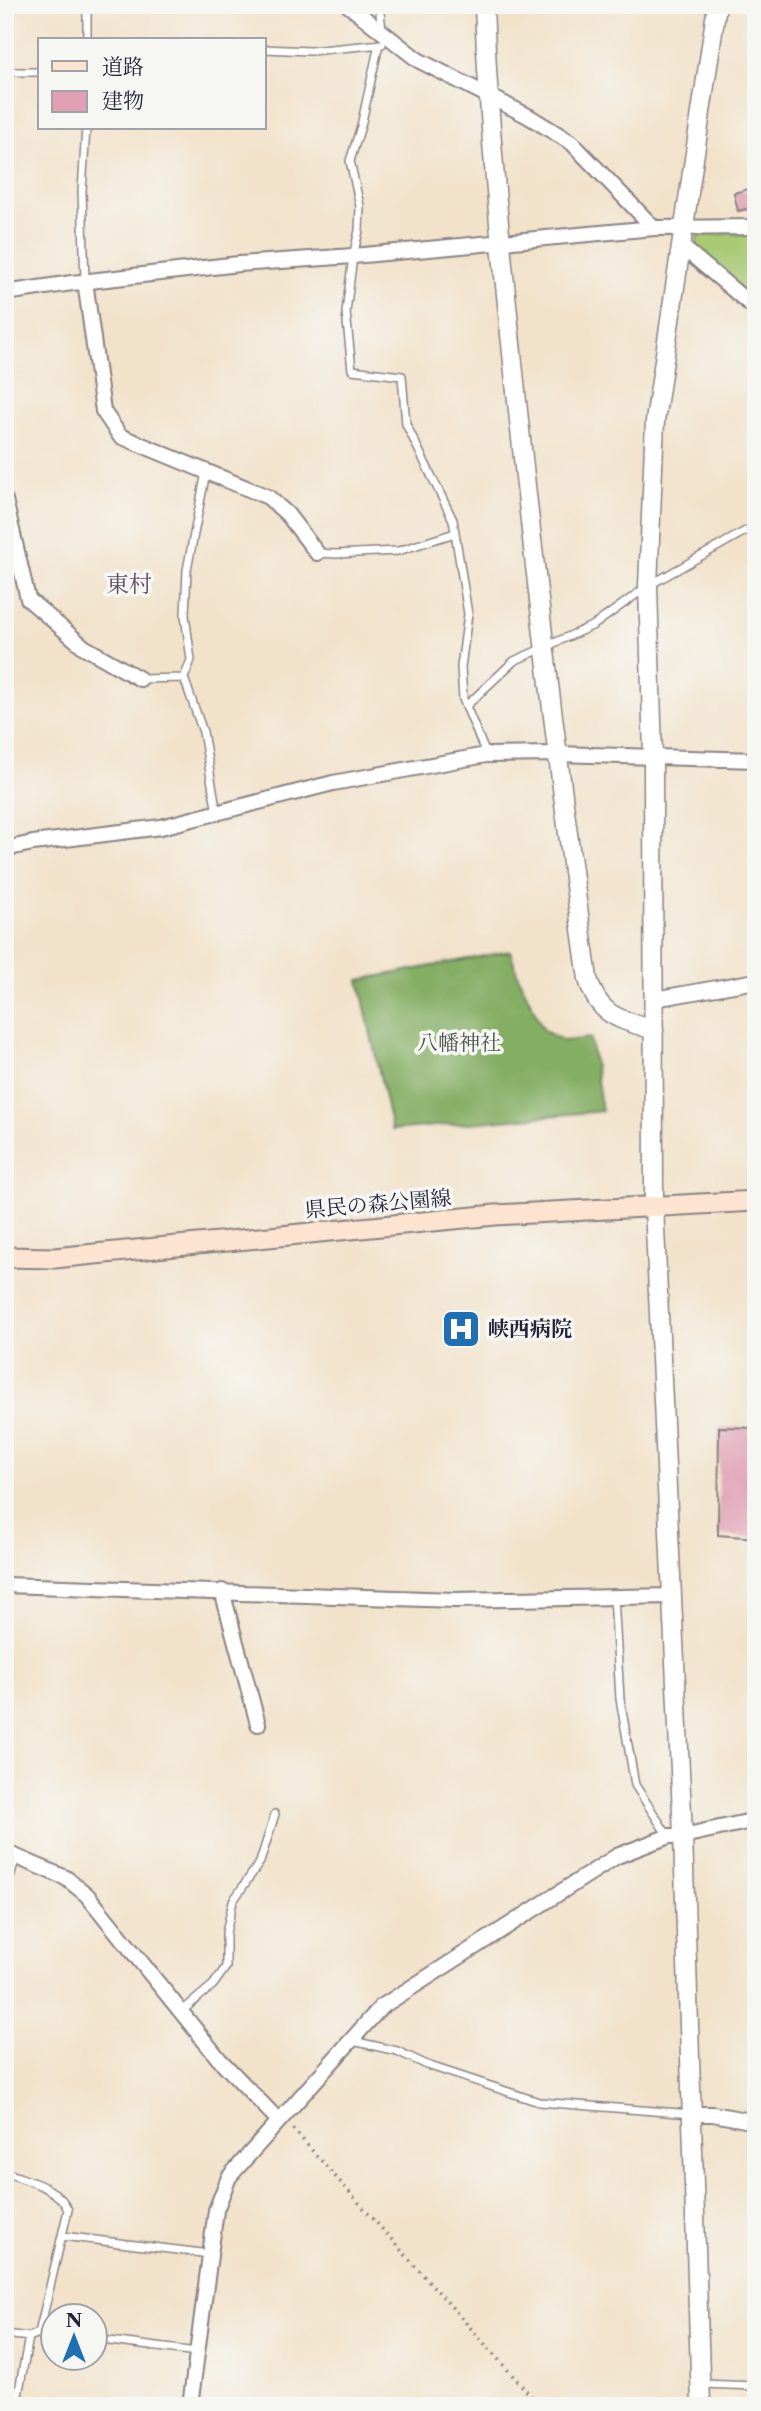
<svg xmlns="http://www.w3.org/2000/svg" width="761" height="2411" font-family="'Libre Caslon Text','Noto Serif JP',serif">
	<style>
		.green { fill: #a7ca73; stroke: #647657; stroke-width: 2 }
		.forest { fill: #85ae65; stroke: #546850; stroke-width: 2 }
		.building { fill: #e0a1b5 }
		.lines { fill: none; stroke-linecap: round; stroke-linejoin: round }
		.service-casing { stroke: #8a8282; stroke-width: 10 }
		.minor-casing { stroke: #8a8282; stroke-width: 18 }
		.tertiary-casing { stroke: #8a8282; stroke-width: 21 }
		.secondary-casing { stroke: #8a8282; stroke-width: 23 }
		.path { stroke: #8a8282; stroke-width: 3.5; stroke-dasharray: 2 5; stroke-linecap: butt }
		.service { stroke: #fff; stroke-width: 7 }
		.minor { stroke: #fff; stroke-width: 14 }
		.tertiary { stroke: #fff; stroke-width: 18 }
		.secondary { stroke: #fde4d1; stroke-width: 19 }
		.labels { text-anchor: middle; stroke-width: 7; stroke-linejoin: round; paint-order: stroke }
		.park-label { font-size: 21px; fill: #4a544c; stroke: #f6f6f2 }
		.street-label { font-size: 21px; fill: #22223b; stroke: #f6f6f2 }
		.poi-label { font-size: 21px; font-weight: bold; fill: #22223b; stroke: #f6f6f2; text-anchor: start }
		.neighbourhood-label { font-size: 23px; fill: #644e66; stroke: #f6f6f2 }
	</style>
	<rect width="100%" height="100%" fill="#f6f6f2"/>
	<filter id="ink" filterUnits="userSpaceOnUse"><feTurbulence type="fractalNoise" baseFrequency=".0143" numOctaves="2"/><feDisplacementMap in="SourceGraphic" scale="14" xChannelSelector="R" yChannelSelector="G"/><feConvolveMatrix kernelMatrix="1 2 1 2 8 2 1 2 1" color-interpolation-filters="sRGB"/></filter>
	<filter id="wash" filterUnits="userSpaceOnUse"><feTurbulence type="fractalNoise" baseFrequency=".00686" numOctaves="4" result="noise"/><feDisplacementMap in="SourceGraphic" scale="28" xChannelSelector="R" yChannelSelector="G"/><feGaussianBlur stdDeviation="1.57" result="paint"/><feColorMatrix in="noise" values="0 0 0 0 0 0 0 0 0 0 0 0 0 0 0 0 0 1.4 0 .05"/><feComposite in="paint" operator="in"/></filter>
	<g filter="url(#wash)">
		<rect width="100%" height="100%" fill="#f2e2ca"/>
		<path class="green" d="M756 233V305L695 253 698 234Z"/>
		<path class="forest" d="M510 951 518 976 544 1031 564 1041 590 1038 602 1111 392 1130 359 980Z"/>
		<g id="blocks">
			<path class="building" d="M756 187V207L738 211 734 193Z
				M719 1427 756 1428V1538L718 1535Z"/>
		</g>
	</g>
	<g filter="url(#ink)">
		<use href="#blocks" fill-opacity="0" stroke="#8a8282" stroke-width="2"/>
		<g class="lines">
			<defs>
				<path id="service" d="M379 5 382 29
					M87 40V5
					M379 44 361 126 350 161 360 206 359 231 353 256 346 312 352 370 402 376 406 424 453 520 468 614 461 667 463 699 486 754
					M264 49 310 51 382 44
					M5 72H40
					M85 281 82 191 86 128
					M317 553 336 554 398 551 455 533
					M184 678 191 660 185 615 187 570 206 472
					M140 679 184 678 203 732 217 813
					M466 706 514 661 594 625 648 586 756 525
					M614 1597 620 1699 635 1785 668 1836
					M5 1893 16 1857
					M181 2012 213 1985 226 1967V1933L233 1901 260 1862 275 1814
					M353 2041 397 2051 427 2065 539 2102 692 2114
					M5 2172C27 2181 59 2187 68 2210L39 2333 29 2337 16 2406
					M62 2236 210 2254
					M39 2333 52 2334
					M5 2334 29 2337
					M94 2339 197 2352
					M701 2384 756 2386"/>
				<path id="minor" d="M348 5 418 60 528 116 572 143 654 228
					M680 245 756 309
					M85 281 103 411 120 436 268 497 287 514 317 553
					M5 293 72 283 239 264 353 256 654 228 756 227
					M5 500 28 599 84 647 140 679
					M5 849 33 843 161 827 333 783 486 755 557 754 756 760
					M655 999 756 981
					M5 1585 455 1600 673 1596
					M222 1591 258 1724
					M5 1852 66 1878 87 1895 219 2059 279 2121
					M693 2114H713L756 2122
					M190 2406 216 2210 229 2177 381 2007 617 1856 669 1836H683L756 1820"/>
				<path id="tertiary" d="M484 5C489 141 504 276 518 411 538 601 561 790 588 979 599 1017 620 1019 654 1030
					M701 2406 683 1836 654 1206 653 757 648 586 655 421 717 5"/>
				<path id="secondary" d="M5 1257 54 1258 495 1215 756 1201"/>
			</defs>
			<use href="#service" class="service-casing"/>
			<use href="#minor" class="minor-casing"/>
			<use href="#tertiary" class="tertiary-casing"/>
			<use href="#secondary" class="secondary-casing"/>
			<path class="path" d="M293 2129 540 2406"/>
			<use href="#service" class="service"/>
			<use href="#minor" class="minor"/>
			<use href="#tertiary" class="tertiary"/>
			<use href="#secondary" class="secondary"/>
		</g>
	</g>
	<defs>
		<symbol id="hospital-square" viewBox="-11 -11 22 22"><rect x="-9" y="-9" width="18" height="18" rx="4" fill="#1f6fb2" stroke="#f6f6f2"/><path d="M-5-5h3v3.5h4V-5h3V5h-3V1.5h-4V5h-3Z" fill="#fff"/></symbol>
	</defs>
	<g fill-rule="evenodd">
		<use href="#hospital-square" x="439" y="1307" width="44" height="44"/>
	</g>
	<g class="labels">
		<g class="park-label">
			<text x="459" y="1050">八幡神社</text>
		</g>
		<g class="street-label">
			<text transform="translate(378 1204) rotate(-5)" y="7">県民の森公園線</text>
		</g>
		<g class="poi-label">
			<text x="488" y="1336">峡西病院</text>
		</g>
		<g class="neighbourhood-label">
			<text x="129" y="592">東村</text>
		</g>
	</g>
	<rect width="761" height="2411" fill="none" stroke="#f6f6f2" stroke-width="28"/>
	<rect x="38" y="38" width="228" height="91" fill="#f6f6f2" stroke="#a1a1a9" stroke-width="2"/>
	<rect x="52" y="61" width="35" height="10" fill="#fde4d1" stroke="#a1a1a9" stroke-width="2"/>
	<text x="102" y="74" font-size="21" fill="#22223b">道路</text>
	<rect x="52" y="91" width="35" height="21" fill="#e0a1b5" stroke="#a1a1a9" stroke-width="2"/>
	<text x="102" y="108" font-size="21" fill="#22223b">建物</text>
	<g transform="translate(74 2337)"><circle r="33" fill="#f6f6f2" stroke="#a1a1a9" stroke-width="2"/>
	<path d="M0-5L12 26L0 18L-12 26Z" fill="#1f6fb2"/>
	<text y="-10" font-size="19" font-weight="bold" text-anchor="middle" fill="#22223b">N</text>
	</g>
</svg>
